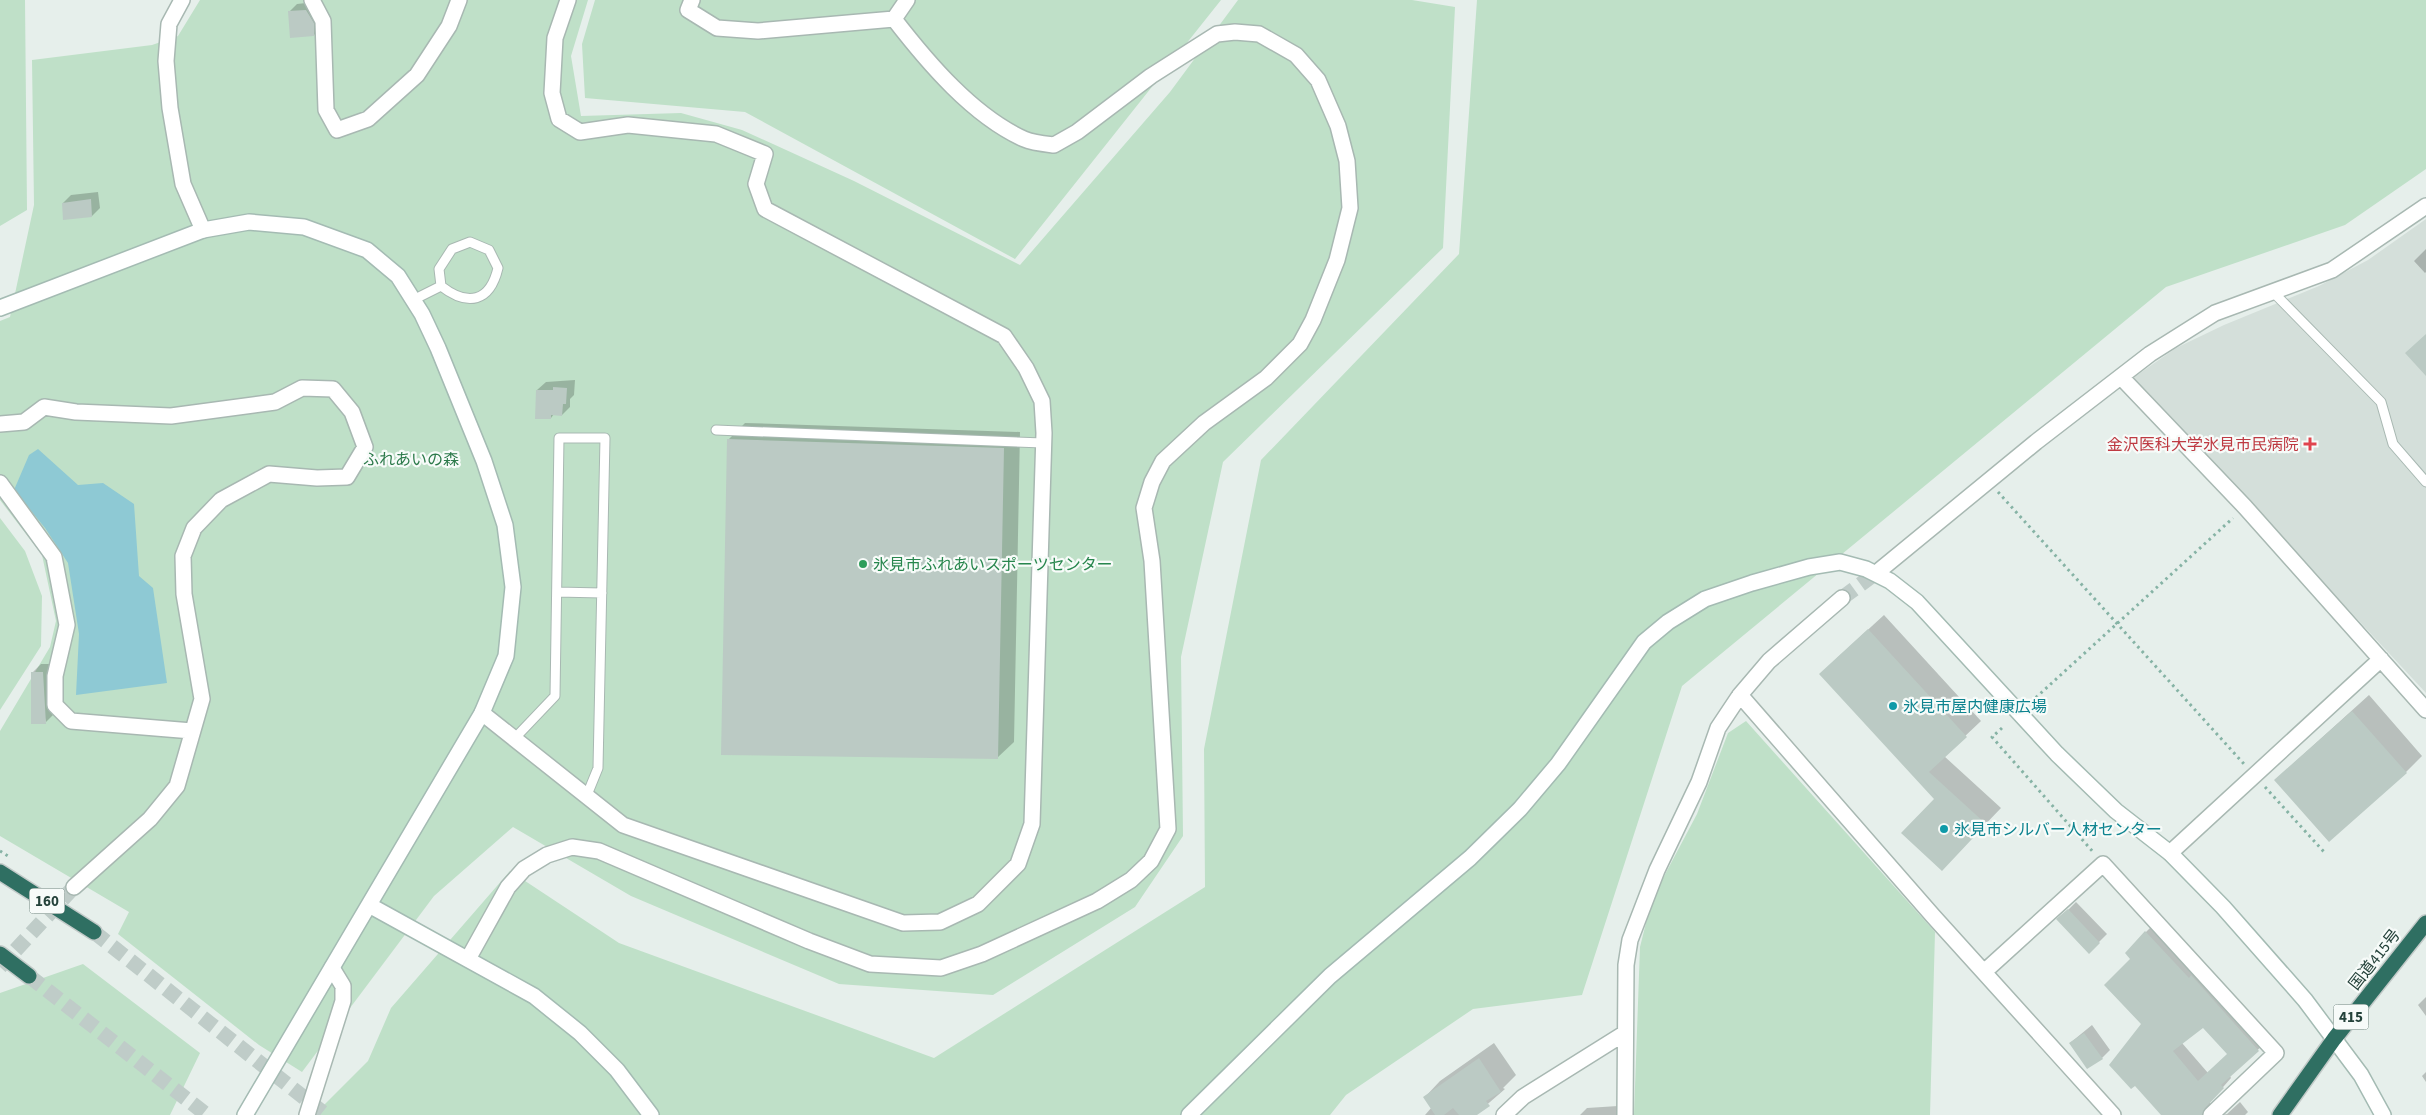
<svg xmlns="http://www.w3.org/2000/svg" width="2426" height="1115" font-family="'Source Sans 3','Noto Sans JP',sans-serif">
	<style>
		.built { fill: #d4dfda }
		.green { fill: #bfe0c8 }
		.water { fill: #8ec9d4 }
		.shadow { fill: #0003; fill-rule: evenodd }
		.building { fill: #bbcac4; fill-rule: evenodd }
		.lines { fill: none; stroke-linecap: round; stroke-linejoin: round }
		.street-tunnel { stroke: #bfccc8; stroke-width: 15; stroke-dasharray: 15 8; stroke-linecap: butt }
		.highway-tunnel { stroke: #bfccc8; stroke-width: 15; stroke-dasharray: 15 8; stroke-linecap: butt }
		.lane-casing { stroke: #a8b8b2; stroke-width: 11 }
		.street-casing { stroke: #a8b8b2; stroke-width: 18 }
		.secondary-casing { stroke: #a4bbb3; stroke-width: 18 }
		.highway-casing { stroke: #c2cac8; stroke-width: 18 }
		.path { stroke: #86b3a5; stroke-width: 3; stroke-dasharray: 2.5 4; stroke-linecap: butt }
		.lane { stroke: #fff; stroke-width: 9 }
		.street { stroke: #fff; stroke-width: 15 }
		.secondary { stroke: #fff; stroke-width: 15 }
		.highway { stroke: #2f6f62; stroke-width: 15 }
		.health-dot { fill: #e0444e; stroke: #f7fbf9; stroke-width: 2 }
		.leisure-dot { fill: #2e9e5b; stroke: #f7fbf9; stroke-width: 2 }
		.culture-dot { fill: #0f9aa8; stroke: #f7fbf9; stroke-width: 2 }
		.labels { text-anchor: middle; stroke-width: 4.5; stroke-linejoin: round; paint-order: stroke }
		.shield { fill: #f7fbf9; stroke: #637a73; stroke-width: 1 }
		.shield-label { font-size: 15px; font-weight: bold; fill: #24423a }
		.health-label { font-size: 16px; fill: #be3a42; stroke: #f7fbf9; text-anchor: end }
		.park-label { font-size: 16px; fill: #2d7a4b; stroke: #f7fbf9 }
		.leisure-label { font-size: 16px; fill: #27864d; stroke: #f7fbf9; text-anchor: start }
		.culture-label { font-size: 16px; fill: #0d838f; stroke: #f7fbf9; text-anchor: start }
		.street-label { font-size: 16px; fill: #24423a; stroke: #f7fbf9 }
	</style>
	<rect width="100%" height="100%" fill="#e6efeb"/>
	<path class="built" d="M2426 219V693L2133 378 2176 348 2224 325 2319 286 2368 260Z"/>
	<path class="green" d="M0 0H25L27 210 0 226Z
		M200 0H588L571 56 581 116 681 113 742 130 854 181 1020 265 1170 92 1238 0H1412L1455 7 1443 248 1223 462 1181 657 1183 836 1135 907 993 995 839 984 631 896 513 827 434 896 302 1072 259 1045 118 934 129 912 0 836V731L50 647 56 621 42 555 0 500V321L10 317 34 205 32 60 152 45 178 36Z
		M595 0H1221L1015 259 745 112 585 98 582 44Z
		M1477 0H2426V169L2345 225 2166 287 1682 686 1582 995 1473 1009 1346 1095 1330 1115H314L368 1061 391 1008 510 871 619 943 934 1058 1205 887 1204 749 1261 460 1459 254Z
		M0 518 25 551 42 596 41 646 0 710Z
		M1746 721 1935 932 1930 1115H1634L1640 947 1652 899 1697 814 1728 733Z
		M83 964 200 1053 170 1115H0V993Z"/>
	<path class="water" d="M38 449 78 485 103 483 134 504 139 576 153 588 167 683 76 695 79 634 68 563 45 528 14 490 29 455Z"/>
	<path class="shadow" d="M315 2 322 27 314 35 289 12 297 4Z
		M98 192 100 208 92 216 63 203 71 195Z
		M2426 249V272L2425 273 2414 261Z
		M575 380 574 395 570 399V407L562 415 554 414 551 418 537 390 546 382Z
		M745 423 1020 432 1014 742 997 758 728 440Z
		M1884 615 1981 721 1944 756 2001 808 1957 854 1935 799 1836 659Z
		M41 664H50L54 714 46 722 33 672Z
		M2369 695 2422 756 2406 772 2275 780Z
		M2076 902 2107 934 2089 952 2066 912Z
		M2154 924 2266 1042 2230 1076 2231 1078 2210 1102 2212 1112 2217 1115H2163L2142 1024 2132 959 2146 932ZM2204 1026 2229 1054 2208 1073 2182 1043Z
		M2426 997V1016L2418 1005Z
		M2092 1025 2110 1050 2102 1058 2070 1043Z
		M1494 1043 1516 1075 1503 1088 1505 1089 1475 1115H1425L1432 1107 1425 1097 1440 1081Z
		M2426 1072V1082L2422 1076Z
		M2240 1102 2248 1112 2245 1115H2222L2227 1114Z
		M1618 1106 1619 1115H1580L1587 1108Z"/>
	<path class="building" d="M306 10 314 23V36L290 38 288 11Z
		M91 199 92 217 63 220 62 203Z
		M2426 334V376L2405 353Z
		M553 387 567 388 566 404H563L562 416 551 415V419H535L536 390H553Z
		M727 439 1004 448 998 759 721 755Z
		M1868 629 1967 737 1929 772 1986 824 1942 871 1901 833 1934 799 1819 674Z
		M31 672H43L46 724H31Z
		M2352 711 2407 773 2329 842 2274 780Z
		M2068 909 2100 943 2089 954 2056 919Z
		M2145 931 2189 978 2191 975 2259 1051 2221 1085 2224 1088 2205 1108 2202 1115H2161L2135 1086 2131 1089 2109 1065 2141 1024 2104 985 2130 959 2125 953ZM2203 1028 2227 1054 2198 1081 2173 1051Z
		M2084 1033 2103 1059 2087 1069 2069 1043Z
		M1479 1058 1501 1092 1486 1101 1490 1106 1477 1115H1459L1453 1108 1444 1115H1435L1423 1097Z"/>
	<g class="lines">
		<path class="street-tunnel" d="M1842 598 1880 570
			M0 967 74 887"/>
		<path class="highway-tunnel" d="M94 932 326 1115
			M29 976 207 1115"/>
		<defs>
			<path id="lane" d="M2274 293 2381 402 2393 444 2426 482
				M413 300 441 286 439 269 452 249 470 242 489 250 498 268C490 302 468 307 441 286
				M716 430 1043 443
				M557 592 602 593
				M515 738 555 696 559 438H605L598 768 587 795"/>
			<path id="street" d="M182 0 169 24 166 61 170 108 183 184 203 230
				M312 0 323 21 326 110 337 130 368 119 417 75 449 26 459 0
				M692 0 688 10 717 28 758 31 894 19 907 0
				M2121 377 2245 507 2426 710
				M0 424 24 422 44 407 76 412 171 416 275 402 302 388 333 389 352 412 365 447 347 477 317 478 269 474 221 500 194 528 183 556 184 594 202 699 177 786 150 819 74 887
				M0 483 54 557 67 625 55 676V705L71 721 192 731
				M1880 570 2036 442 2150 354 2215 313 2332 270 2426 206
				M1740 695 1933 916 2113 1115
				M482 713 623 825 903 923 940 922 978 904 1018 864 1032 824 1044 433 1042 401 1026 368 1004 336 765 209 756 184 765 154 716 134 628 125 580 132 559 119 552 93 555 38 568 0
				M2170 853 2381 659
				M468 959 508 887 524 869 547 855 572 847 599 851 809 941 870 964 941 968 982 954 1097 901 1131 880 1151 861 1168 829 1152 561 1144 508 1152 482 1163 461 1204 423 1266 378 1300 344 1313 320 1337 260 1350 208 1347 161 1338 126 1318 80 1296 55 1259 34 1235 32 1217 34 1151 76 1077 132 1054 145C1045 144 1033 143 1024 139 973 116 928 63 894 19
				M1984 972 2103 864 2276 1053 2211 1115
				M307 1115 343 1001V986L332 968
				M1504 1115 1523 1097 1625 1033
				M1625 1115 1626 965 1630 940 1657 870 1699 782 1718 728 1740 695 1769 661 1842 598"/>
			<path id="secondary" d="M0 308 203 230 249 222 304 227 367 250 398 276 422 314 438 348 484 461 505 525 513 587 506 656 482 713 245 1115
				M369 905 534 996 580 1033 617 1070 651 1115
				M1189 1115 1330 976 1470 858 1520 809 1558 764 1644 642 1668 622 1705 599 1752 583 1809 567 1840 562 1866 569 1890 581 1917 602 2057 754 2116 811 2170 853 2223 907 2305 1000 2361 1075 2383 1115"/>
			<path id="highway" d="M0 872 94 932
				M0 954 29 976
				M2280 1115 2334 1039 2426 923"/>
		</defs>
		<use href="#lane" class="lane-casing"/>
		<use href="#street" class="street-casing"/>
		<use href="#secondary" class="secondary-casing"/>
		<use href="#highway" class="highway-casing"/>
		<path class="path" d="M1998 492 2244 764
			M2031 702 2233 518
			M2002 728 1992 737 2094 853
			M2265 787 2325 853
			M0 851 8 856"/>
		<use href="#lane" class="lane"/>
		<use href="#street" class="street"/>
		<use href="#secondary" class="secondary"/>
		<use href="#highway" class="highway"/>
	</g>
	<path class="health-dot" d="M2307.5 436.5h5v5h5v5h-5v5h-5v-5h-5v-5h5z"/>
	<circle class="leisure-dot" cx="863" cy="564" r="5"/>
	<g class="culture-dot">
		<circle cx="1893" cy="706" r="5"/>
		<circle cx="1944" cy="829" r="5"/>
	</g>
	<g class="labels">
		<g class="shield">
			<rect x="29.5" y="888.5" width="35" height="25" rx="4"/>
			<rect x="2333.5" y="1004.5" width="35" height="25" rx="4"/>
		</g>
		<g class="shield-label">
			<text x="47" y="906">160</text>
			<text x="2351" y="1022">415</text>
		</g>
		<g class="health-label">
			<text x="2299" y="450">金沢医科大学氷見市民病院</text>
		</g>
		<g class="park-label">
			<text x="411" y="465">ふれあいの森</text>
		</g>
		<g class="leisure-label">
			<text x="873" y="570">氷見市ふれあいスポーツセンター</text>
		</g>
		<g class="culture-label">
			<text x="1903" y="712">氷見市屋内健康広場</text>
			<text x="1954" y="835">氷見市シルバー人材センター</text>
		</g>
		<g class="street-label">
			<text transform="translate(2374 959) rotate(-52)" y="6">国道415号</text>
		</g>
	</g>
</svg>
